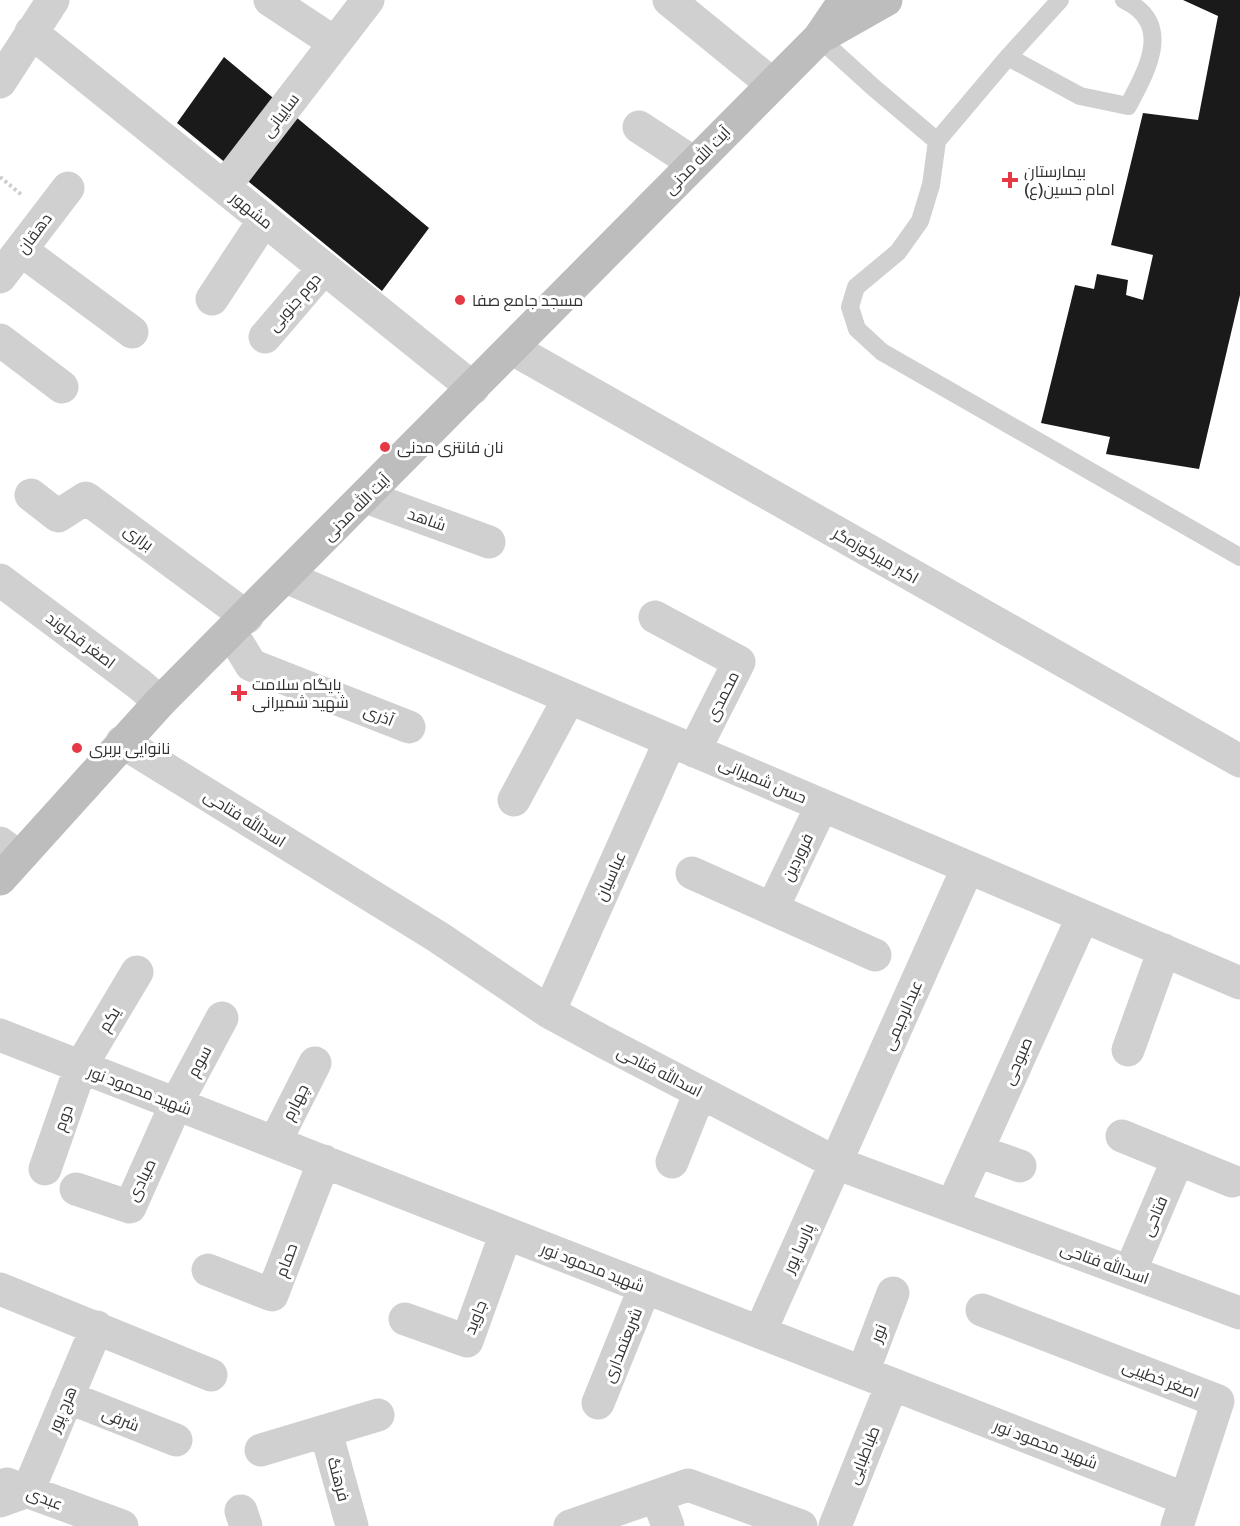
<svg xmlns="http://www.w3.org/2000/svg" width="1240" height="1526" font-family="Signika,Cairo,sans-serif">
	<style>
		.building { fill: #1a1a1a }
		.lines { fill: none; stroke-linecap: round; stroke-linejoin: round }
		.path { stroke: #cdcdcd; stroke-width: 4; stroke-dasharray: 3 3; stroke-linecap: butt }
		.lane { stroke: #d0d0d0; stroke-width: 18 }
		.street { stroke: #d0d0d0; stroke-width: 33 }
		.secondary { stroke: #bdbdbd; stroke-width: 33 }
		.poi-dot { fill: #e63946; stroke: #fff; stroke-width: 2 }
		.labels { text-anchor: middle; stroke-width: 6; stroke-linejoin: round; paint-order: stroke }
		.street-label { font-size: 16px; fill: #333; stroke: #fff }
		.poi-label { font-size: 16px; fill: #333; stroke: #fff; text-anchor: start }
	</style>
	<rect width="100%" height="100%" fill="#fff"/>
	<path class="building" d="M1183 0H1240V295L1199 469 1106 454 1110 437 1041 423 1075 285 1094 289 1097 274 1128 280 1126 295 1143 300 1153 255 1111 245 1143 113 1198 120 1218 16Z
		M224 57 429 228 382 291 177 123Z"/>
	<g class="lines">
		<path class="path" d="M0 177 23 196"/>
		<path class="lane" d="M1060 0 1008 57 937 141 931 185 920 221 898 252 856 287 850 307 857 329 882 352 1240 557
			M819 38 873 87 937 141
			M1008 57 1080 96 1128 106C1147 70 1174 24 1124 0"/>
		<path class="street" d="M270 0 335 43
			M669 0 772 84
			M31 32 473 388
			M0 82 53 0
			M639 127 694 163
			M224 187 368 0
			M21 250 132 332
			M0 277 68 188
			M212 299 264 220
			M265 337 324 268
			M0 340 62 387
			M513 349 1240 761
			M31 495 58 516 86 498 247 617
			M366 497 489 542
			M286 577 1240 983
			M0 580 139 684 160 702
			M655 617 739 662 694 751
			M231 632 251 665 409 727
			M122 742 438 937 549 1012 602 1041 836 1163 1240 1313
			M514 800 569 698
			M0 843 19 857
			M692 873 875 955
			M772 909 822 805
			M549 1012 670 741
			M0 1035 1186 1499
			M1128 1050 1164 950
			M1122 1136 1232 1181
			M275 1142 315 1063
			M977 1151 1020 1166
			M672 1162 700 1092
			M45 1169 81 1066 137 972
			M76 1189 130 1207 176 1104 222 1018
			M952 1206 1083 916
			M208 1270 272 1295 324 1161
			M1130 1272 1178 1159
			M0 1289 211 1375
			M982 1310 1218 1401 1177 1526
			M405 1319 467 1341 506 1233
			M760 1332 968 867
			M863 1372 893 1293
			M67 1397 176 1440
			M598 1403 645 1287
			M326 1432 352 1526
			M261 1450 378 1415
			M7 1484 122 1526
			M657 1496 668 1526
			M0 1501 28 1491 97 1327
			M241 1511 246 1526
			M570 1526 688 1485 801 1526
			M835 1526 892 1384"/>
		<path class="secondary" d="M826 34 886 0
			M0 879 160 702 819 38 845 0"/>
	</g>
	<g class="poi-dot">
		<path d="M1007 171h6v6h6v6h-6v6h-6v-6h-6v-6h6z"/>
		<circle cx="460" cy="300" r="6"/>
		<circle cx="385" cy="447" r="6"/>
		<path d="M236 684h6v6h6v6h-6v6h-6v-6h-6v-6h6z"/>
		<circle cx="77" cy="748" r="6"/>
	</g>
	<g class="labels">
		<g class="street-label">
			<text transform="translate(280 115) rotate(-53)" y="6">ساییانی</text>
			<text transform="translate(697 160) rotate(-46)" y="6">آیت الله مدنی</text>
			<text transform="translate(252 210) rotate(39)" y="6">مشهور</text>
			<text transform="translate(34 233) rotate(-53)" y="6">دهقان</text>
			<text transform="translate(294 302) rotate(-49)" y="6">دوم جنوبی</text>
			<text transform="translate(356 507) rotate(-45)" y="6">آیت الله مدنی</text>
			<text transform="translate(427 519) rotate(20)" y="6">شاهد</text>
			<text transform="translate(139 537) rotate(36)" y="6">براری</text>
			<text transform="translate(876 555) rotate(30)" y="6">اکبر میرکوزه‌گر</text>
			<text transform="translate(81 640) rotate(37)" y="6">اصغر قجاوند</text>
			<text transform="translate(722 696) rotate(-63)" y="6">محمدی</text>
			<text transform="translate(379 715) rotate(22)" y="6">آذری</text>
			<text transform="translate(763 780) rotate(23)" y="6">حسن شمیرانی</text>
			<text transform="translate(245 818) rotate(32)" y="6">اسدالله فتاحی</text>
			<text transform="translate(797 857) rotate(-64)" y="6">فروردین</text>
			<text transform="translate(610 876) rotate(-66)" y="6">عباسیان</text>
			<text transform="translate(902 1015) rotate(-66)" y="6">عبدالرحیمی</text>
			<text transform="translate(109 1019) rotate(-59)" y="6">یکم</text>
			<text transform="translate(199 1061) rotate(-62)" y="6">سوم</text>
			<text transform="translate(1017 1061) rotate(-66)" y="6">صبوحی</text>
			<text transform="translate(660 1071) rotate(27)" y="6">اسدالله فتاحی</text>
			<text transform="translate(140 1090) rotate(21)" y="6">شهید محمود نور</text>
			<text transform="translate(295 1102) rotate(-63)" y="6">چهارم</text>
			<text transform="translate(63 1118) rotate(-70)" y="6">دوم</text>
			<text transform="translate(141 1180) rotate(-64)" y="6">صیادی</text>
			<text transform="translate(1154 1216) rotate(-67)" y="6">فتاحی</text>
			<text transform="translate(798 1248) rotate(-66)" y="6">پارسا پور</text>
			<text transform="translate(286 1260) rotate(-69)" y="6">حمام</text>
			<text transform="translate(1105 1263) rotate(20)" y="6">اسدالله فتاحی</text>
			<text transform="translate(593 1267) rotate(21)" y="6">شهید محمود نور</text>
			<text transform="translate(475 1317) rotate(-68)" y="6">جاوید</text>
			<text transform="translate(878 1333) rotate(-69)" y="6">نور</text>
			<text transform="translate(622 1345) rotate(-68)" y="6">شریعتمداری</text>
			<text transform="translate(1161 1379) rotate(21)" y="6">اصغر خطیبی</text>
			<text transform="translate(62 1409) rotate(-67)" y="6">هرج پور</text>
			<text transform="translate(121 1419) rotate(22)" y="6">شرفی</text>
			<text transform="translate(1046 1444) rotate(21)" y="6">شهید محمود نور</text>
			<text transform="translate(863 1455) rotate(-68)" y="6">طباطبایی</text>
			<text transform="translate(339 1479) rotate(75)" y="6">فرهنگ</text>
			<text transform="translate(45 1498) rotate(21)" y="6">عبدی</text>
		</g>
		<g class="poi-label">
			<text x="1024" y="177">بیمارستان<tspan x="1024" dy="18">امام حسین(ع)</tspan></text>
			<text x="472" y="306">مسجد جامع صفا</text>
			<text x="397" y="453">نان فانتزی مدنی</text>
			<text x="252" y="690">پایگاه سلامت<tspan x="252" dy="18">شهید شمیرانی</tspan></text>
			<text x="89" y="754">نانوایی بربری</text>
		</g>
	</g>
</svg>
